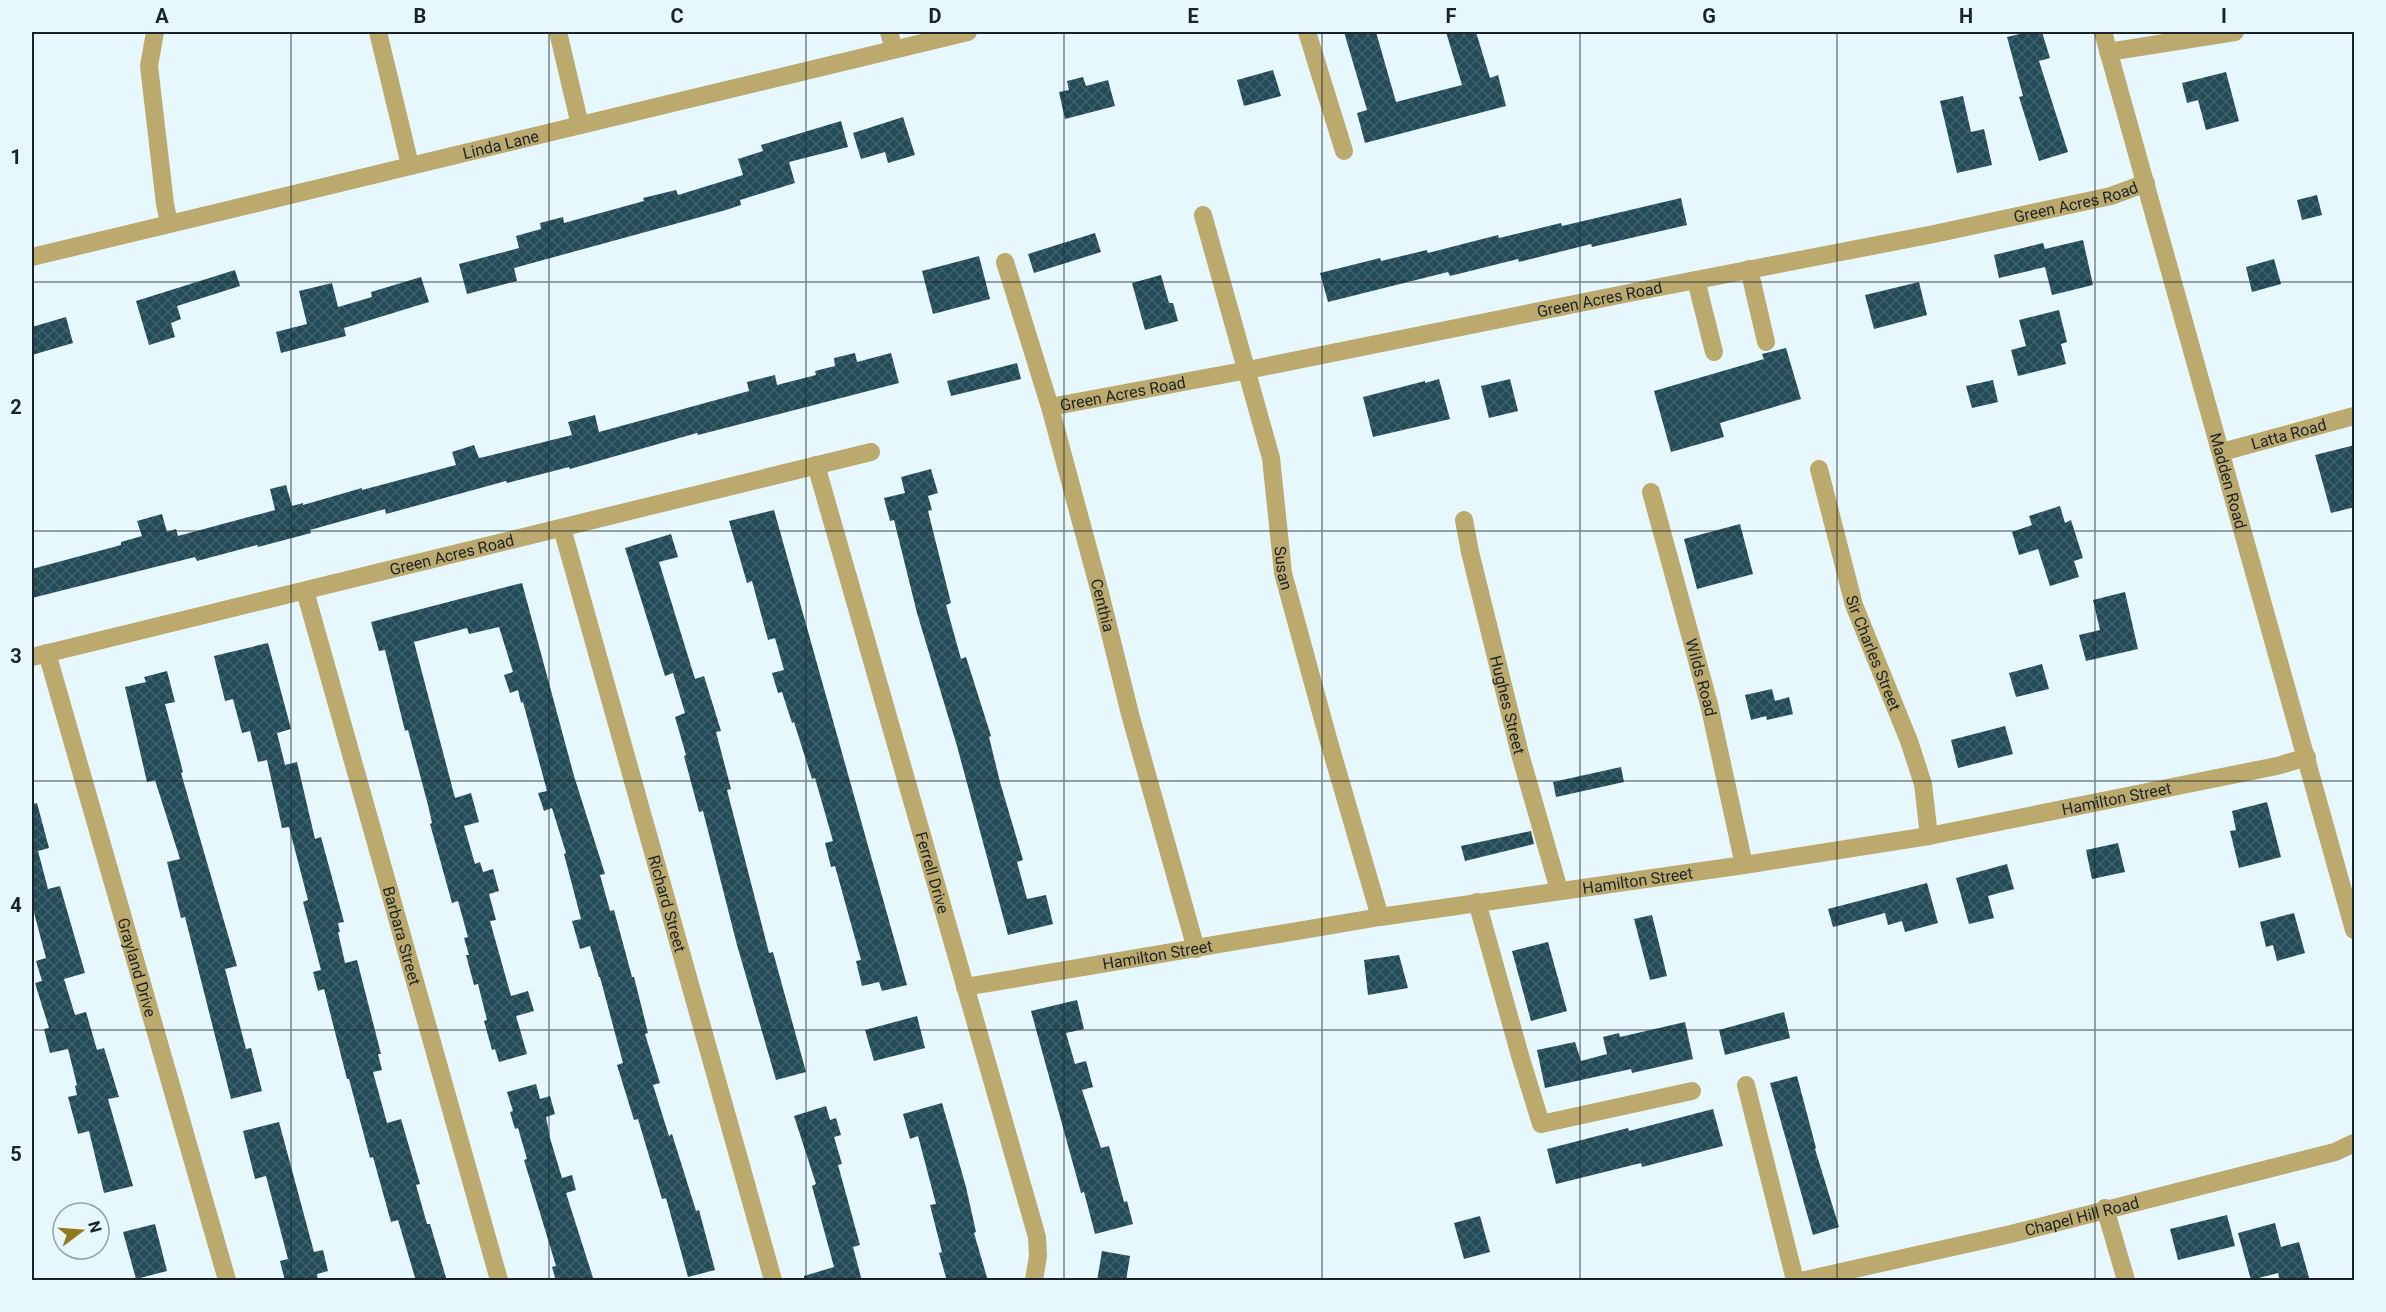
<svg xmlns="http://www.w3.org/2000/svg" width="2386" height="1312" font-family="Roboto,sans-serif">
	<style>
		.building { fill: url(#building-cross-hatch) }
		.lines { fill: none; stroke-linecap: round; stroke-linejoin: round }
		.minor { stroke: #bca96d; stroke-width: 18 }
		.grid { fill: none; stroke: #1a2428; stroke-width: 1.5; stroke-opacity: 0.55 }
		.labels { text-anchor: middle; stroke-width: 6; stroke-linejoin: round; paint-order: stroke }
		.street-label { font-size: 16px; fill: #1a2428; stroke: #e6f7fd }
		.neatline { fill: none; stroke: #1a2428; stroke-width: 2 }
		.grid-label { font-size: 20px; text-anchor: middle; font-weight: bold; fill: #1a2428 }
	</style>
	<defs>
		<pattern id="building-cross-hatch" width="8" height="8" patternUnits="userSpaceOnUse" patternTransform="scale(1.5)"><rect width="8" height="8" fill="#234b57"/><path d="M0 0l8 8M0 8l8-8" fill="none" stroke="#41626c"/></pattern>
	</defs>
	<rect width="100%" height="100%" fill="#e6f7fd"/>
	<path class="building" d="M1344 32H1376L1396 102 1462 85 1446 32H1476L1490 78 1498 75 1506 106 1365 143 1357 113 1367 110Z
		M2028 32H2042L2050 58 2039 61 2068 152 2039 161 2019 97 2023 96 2007 37Z
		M1273 70 1281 96 1244 106 1237 80Z
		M2226 72 2239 121 2206 130 2198 100 2187 103 2182 83Z
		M1083 77 1086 86 1108 80 1115 106 1065 119 1059 92 1069 90 1067 81Z
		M1963 96 1971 132 1984 129 1992 165 1957 173 1940 101Z
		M903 117 915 155 888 163 885 152 861 159 853 133Z
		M841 121 848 147 789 162 795 183 740 200 741 205 726 210 514 268 517 281 467 294 459 264 519 248 516 236 541 229 540 223 563 217 564 223 644 201 643 198 676 190 678 195 743 175 738 159 763 151 761 145Z
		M2317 195 2322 215 2302 220 2297 200Z
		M1681 198 1687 225 1592 247 1591 244 1519 262 1518 259 1450 276 1448 272 1328 302 1320 273 1380 258 1381 261 1427 250 1428 253 1498 235 1499 238 1561 223 1562 226Z
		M1095 233 1101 252 1034 273 1028 254Z
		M2083 240 2093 285 2052 295 2045 267 1999 278 1994 255 2043 243 2045 249Z
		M979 256 990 299 933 314 922 271Z
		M2274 259 2281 284 2252 292 2246 267Z
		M235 270 240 286 177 306 181 319 171 323 175 337 149 345 136 301Z
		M1161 275 1169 303H1173L1178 321 1145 330 1132 283Z
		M421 277 429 302 344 328 346 336 281 353 276 332 307 324 299 291 332 283 338 307 372 297 371 292Z
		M1919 282 1927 315 1874 329 1865 295Z
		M2059 310 2067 342 2061 344 2066 364 2018 376 2011 350 2026 346 2019 320Z
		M66 317 73 343 32 355V327Z
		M1786 348 1801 399 1720 423 1724 437 1671 452 1654 391 1764 359 1762 354Z
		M855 353 857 362 891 353 899 383 698 435 697 433 570 469 569 467 507 483 506 481 386 514 385 509 310 530 311 533 258 547 257 545 197 561 195 557 32 598V569L121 545V542L142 536 137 521 162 514 167 532 176 529 178 536 275 510 270 489 286 485 292 506 303 503V505L362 488V490L456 465 452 452 474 445 479 458 484 457 572 435 568 422 595 415 599 432 749 391 747 382 775 375 777 385 816 375 815 371 835 366 834 358Z
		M1017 363 1021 379 951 396 947 381Z
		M1439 379 1450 419 1373 437 1363 397 1425 381V383Z
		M1510 379 1518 411 1489 418 1481 386Z
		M1993 380 1998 402 1972 408 1966 386Z
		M2355 445V507L2331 513 2315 455Z
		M931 469 938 493 928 496 932 510 928 511 951 603 946 605 961 659 966 657 991 736 989 737 1000 782 1023 860 1017 862 1027 899 1046 895 1053 924 1008 935 957 746 917 613 894 520 890 521 884 498 905 493 901 477Z
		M2060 506 2065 523 2071 520 2083 558 2074 561 2079 577 2050 586 2038 549 2019 555 2012 532 2032 525 2029 516Z
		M774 510 907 985 882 991 879 982 862 986 856 961 861 960 835 866 831 867 825 843 833 841 815 778 812 779 794 722 792 723 782 692 778 693 772 673 784 670 775 638 768 640 752 581 747 583 729 521Z
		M1740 524 1753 574 1697 589 1684 539Z
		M671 534 678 557 659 562 695 679 704 676 721 731 716 732 731 789 727 790 769 953 773 952 806 1072 776 1080 737 945 703 811 699 812 684 756 686 755 675 717 685 713 673 673 665 676 625 548Z
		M522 583 574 776 605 874 600 875 610 911 614 910 632 977H634L648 1033 645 1034 660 1083 653 1085 669 1136 672 1134 696 1211 699 1210 715 1270 688 1277 666 1198 662 1199 638 1119 634 1120 617 1065 623 1063 600 977H599L590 946 580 949 572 921 581 919 564 854 566 853 552 808 544 811 538 793 547 791 523 702 521 703 518 690 510 693 504 675 513 672 499 627 469 634 467 628 414 642 455 798 471 793 479 822 464 826 475 864 480 862 483 872 493 869 499 891 489 894 496 920 490 921 511 996 528 991 534 1011 516 1016 527 1054 499 1062 495 1049 492 1050 484 1021 487 1020 478 984 474 985 466 955H469L464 938 468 937 458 901 452 903 437 849 430 824 432 823 428 805 408 730 405 731 385 650 379 651 371 622Z
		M2125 592 2138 649 2086 661 2079 635 2100 630 2093 600Z
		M268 643 291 729 277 733 285 765 297 762 315 839 321 837 344 922 338 923 340 932H338L345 963 357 960 381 1054H378L382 1070 373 1072 387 1123 401 1119 420 1184 416 1185 427 1224H430L447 1281H416L398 1220 391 1222 373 1157 370 1158 349 1079H347L324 989 318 991 313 972 321 970 303 902 308 900 289 827 282 828 267 760 258 762 250 731 242 733 233 699 225 701 214 656Z
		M2042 664 2049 689 2016 697 2009 673Z
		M167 671 175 702 165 704 183 772 181 773 237 966 225 969 246 1049 251 1048 262 1091 231 1099 185 917 181 918 167 862 180 859 155 780 147 782 125 687 146 682 144 677Z
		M1772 689 1775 701 1789 697 1793 714 1767 720 1766 716 1751 720 1745 695Z
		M2005 726 2013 754 1958 768 1951 740Z
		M1621 767 1624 782 1556 797 1553 782Z
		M2267 802 2281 857 2239 868 2230 831 2236 830 2232 811Z
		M37 803 49 848 38 851 48 889 60 886 85 973 64 979 75 1015 86 1012 97 1050 104 1048 119 1097 108 1099 133 1186 104 1193 89 1131 78 1134 68 1097 77 1095 75 1086 77 1085 68 1049 50 1053 44 1029 49 1028 35 983 42 981 36 961 46 958 32 905V804Z
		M1531 831 1534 844 1465 861 1461 846Z
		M2118 843 2125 872 2092 879 2086 850Z
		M2007 864 2014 889 1988 896 1994 918 1969 924 1956 878Z
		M1927 883 1938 923 1905 932 1902 921 1888 925 1885 913 1833 927 1828 909Z
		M2294 913 2305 953 2277 961 2273 945 2266 947 2260 922Z
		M1652 915 1667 976 1650 980 1634 919Z
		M1548 942 1567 1011 1531 1021 1512 951Z
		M1399 955 1408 988 1368 995 1364 960Z
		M1077 1000 1084 1029 1066 1033 1075 1064 1086 1061 1093 1087 1082 1090 1101 1148 1109 1146 1124 1202 1127 1201 1133 1224 1095 1234 1084 1192 1081 1193 1031 1011Z
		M1784 1012 1790 1038 1725 1055 1719 1030Z
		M917 1016 925 1048 874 1061 865 1030Z
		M1685 1022 1693 1059 1632 1073 1631 1069 1545 1088 1537 1050 1575 1042 1581 1061 1607 1054 1603 1037 1619 1033 1620 1037Z
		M1797 1076 1816 1148 1815 1149 1839 1227 1813 1235 1770 1083Z
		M536 1084 540 1099 550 1096 555 1114 546 1117 550 1138 562 1178 572 1175 576 1190 566 1193 594 1281H556L552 1267 556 1266 524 1160 527 1159 518 1128 515 1129 510 1112 513 1111 507 1092Z
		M942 1103 966 1187 976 1232 974 1233 988 1281H947L939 1253 942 1252 930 1205 936 1204 918 1136 910 1139 903 1114Z
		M826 1106 830 1120 836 1118 841 1135 834 1137 842 1164 838 1165 860 1245 853 1247 862 1281H804V1276L834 1267 812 1186 816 1184 794 1116Z
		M1713 1109 1723 1146 1642 1167 1641 1163 1556 1184 1547 1149 1628 1128 1629 1131Z
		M279 1122 314 1252 323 1250 328 1271 317 1274 318 1281H285L280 1261 288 1259 266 1176 255 1179 243 1131Z
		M2227 1215 2235 1246 2178 1260 2170 1229Z
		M1480 1216 1490 1252 1464 1259 1454 1223Z
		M2275 1223 2281 1247 2299 1242 2310 1281H2280L2278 1273 2251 1280 2238 1233Z
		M155 1224 167 1271 136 1279 123 1232Z
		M1102 1251 1130 1256 1126 1281H1097Z"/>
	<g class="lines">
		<g class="minor">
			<path d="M155 32 149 66 165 204 169 223"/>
			<path d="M378 32 410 165"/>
			<path d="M558 32 580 125"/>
			<path d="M889 32 894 49"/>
			<path d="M1307 32 1344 151"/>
			<path id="s1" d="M2103 32 2354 930"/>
			<path d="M2108 52 2235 32"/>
			<path id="s2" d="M1203 215 1271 458 1283 573 1329 742 1380 917"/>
			<path id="s3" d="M32 257 968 32"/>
			<path id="s4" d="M1005 262 1050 407 1099 589 1130 714 1196 949"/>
			<path d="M1749 269 1766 342"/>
			<path d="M1696 280 1714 352"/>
			<path id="s5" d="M1050 407 1248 370 1629 293 1934 234 2111 196 2146 183"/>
			<path id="s6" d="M2222 452 2354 416"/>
			<path id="s7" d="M816 465 1037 1237 1038 1256 1034 1280"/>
			<path id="s8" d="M1819 469 1854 605 1909 741 1923 784 1929 836"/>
			<path id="s9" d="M1651 492 1709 704 1744 865"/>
			<path id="s10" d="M1464 520 1470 552 1520 754 1559 890"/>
			<path id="s11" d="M562 528 773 1280"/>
			<path id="s12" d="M305 591 499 1280"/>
			<path id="s13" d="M47 653 227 1280"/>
			<path id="s14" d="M32 657 871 452"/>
			<path d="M1477 902 1521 1059 1541 1124 1692 1091"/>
			<path id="s15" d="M965 987 1380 917 1744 865 1929 836 2277 766 2307 757"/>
			<path d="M1746 1085 1795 1280"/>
			<path d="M2105 1208 2126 1280"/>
			<path id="s16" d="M1805 1280 2011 1234 2335 1152 2354 1143"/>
		</g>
	</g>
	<path class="grid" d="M291 32V1280M549 32V1280M806 32V1280M1064 32V1280M1322 32V1280M1580 32V1280M1837 32V1280M2095 32V1280M32 282H2354M32 531H2354M32 781H2354M32 1030H2354"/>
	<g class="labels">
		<g class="street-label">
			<text dy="6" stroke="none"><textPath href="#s3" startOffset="482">Linda Lane</textPath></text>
			<text dy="6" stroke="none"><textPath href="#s5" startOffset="1046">Green Acres Road</textPath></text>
			<text dy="6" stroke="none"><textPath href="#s5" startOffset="560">Green Acres Road</textPath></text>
			<text dy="6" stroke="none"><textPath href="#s5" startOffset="74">Green Acres Road</textPath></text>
			<text dy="6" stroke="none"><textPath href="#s6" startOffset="69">Latta Road</textPath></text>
			<text dy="6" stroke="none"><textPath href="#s1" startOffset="466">Madden Road</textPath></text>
			<text dy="6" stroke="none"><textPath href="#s14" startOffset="432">Green Acres Road</textPath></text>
			<text dy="6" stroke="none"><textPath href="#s2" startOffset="363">Susan</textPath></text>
			<text dy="6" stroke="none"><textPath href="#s4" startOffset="357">Centhia</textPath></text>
			<text dy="6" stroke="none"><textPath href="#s8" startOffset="192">Sir Charles Street</textPath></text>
			<text dy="6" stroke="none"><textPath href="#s9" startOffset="192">Wilds Road</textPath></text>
			<text dy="6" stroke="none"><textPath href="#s10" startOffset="190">Hughes Street</textPath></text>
			<text dy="6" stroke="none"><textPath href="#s15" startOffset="1167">Hamilton Street</textPath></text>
			<text dy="6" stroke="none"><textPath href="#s7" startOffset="424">Ferrell Drive</textPath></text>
			<text dy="6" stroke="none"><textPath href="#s15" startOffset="681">Hamilton Street</textPath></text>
			<text dy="6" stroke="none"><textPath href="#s11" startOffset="390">Richard Street</textPath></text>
			<text dy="6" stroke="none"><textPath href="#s12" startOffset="358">Barbara Street</textPath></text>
			<text dy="6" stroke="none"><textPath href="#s15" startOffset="195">Hamilton Street</textPath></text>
			<text dy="6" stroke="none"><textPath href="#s13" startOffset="327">Grayland Drive</textPath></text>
			<text dy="6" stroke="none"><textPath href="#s16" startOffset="284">Chapel Hill Road</textPath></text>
		</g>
	</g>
	<rect width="2386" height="1312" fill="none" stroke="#e6f7fd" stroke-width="66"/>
	<g transform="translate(81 1231) rotate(74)"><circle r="28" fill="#e6f7fd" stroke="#94a3a8" stroke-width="1.5"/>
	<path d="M0-4.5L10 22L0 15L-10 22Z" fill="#91791f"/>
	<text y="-9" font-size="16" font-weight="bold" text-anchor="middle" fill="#1a2428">N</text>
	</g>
	<rect x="33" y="33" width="2320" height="1246" class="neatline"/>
	<g class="grid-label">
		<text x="162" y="23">A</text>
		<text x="420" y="23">B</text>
		<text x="677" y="23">C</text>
		<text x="935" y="23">D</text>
		<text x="1193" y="23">E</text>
		<text x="1451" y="23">F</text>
		<text x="1709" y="23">G</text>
		<text x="1966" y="23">H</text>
		<text x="2224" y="23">I</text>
		<text x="16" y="164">1</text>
		<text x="16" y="414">2</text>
		<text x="16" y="663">3</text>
		<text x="16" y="912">4</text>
		<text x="16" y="1161">5</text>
	</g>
</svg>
